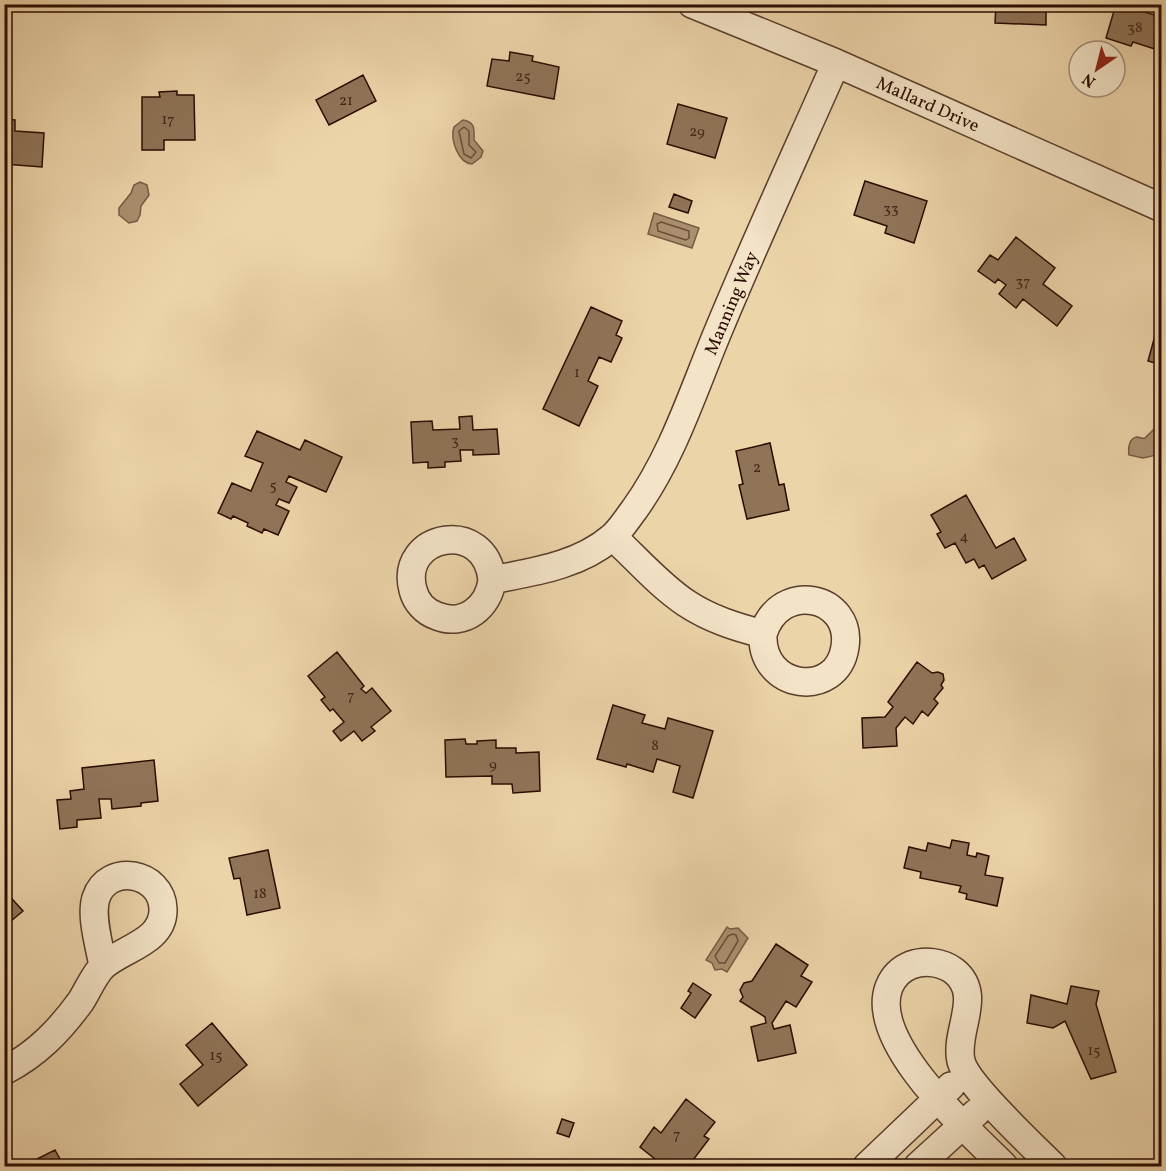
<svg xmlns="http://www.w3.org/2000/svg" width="1166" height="1171" font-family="Vollkorn,serif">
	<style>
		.water { fill: #aa9070; stroke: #775b44; stroke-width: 1.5 }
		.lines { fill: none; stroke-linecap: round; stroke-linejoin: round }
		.shore { stroke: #6a4e38; stroke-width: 1.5 }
		.building { fill: #8f7458; stroke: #2a0c01; stroke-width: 1.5 }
		.minor-casing { stroke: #5a3e2b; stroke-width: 30 }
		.minor { stroke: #f3e3c7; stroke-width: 27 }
		.labels { text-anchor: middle; stroke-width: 4.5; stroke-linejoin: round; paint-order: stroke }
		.number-label { font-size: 15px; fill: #432617 }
		.street-label { font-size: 18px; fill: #2a0c01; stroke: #f3e3c7 }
	</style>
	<rect width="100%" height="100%" fill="#ecd4a9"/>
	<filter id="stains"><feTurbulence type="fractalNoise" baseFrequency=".00333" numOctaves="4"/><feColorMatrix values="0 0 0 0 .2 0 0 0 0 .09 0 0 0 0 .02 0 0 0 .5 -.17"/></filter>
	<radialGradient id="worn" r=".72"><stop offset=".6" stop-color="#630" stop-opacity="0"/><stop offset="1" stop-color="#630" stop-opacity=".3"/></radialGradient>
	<path class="water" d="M463 120C476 122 474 130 474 140L483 151 481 157 472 164C458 163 450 139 454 127Z
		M140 182 147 185 149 195 141 206 140 215 137 221 129 223 119 215V208L131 193 134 185Z
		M654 213 699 228 692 248 648 234Z
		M1155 428 1161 430V454L1143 458 1129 455C1128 448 1129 438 1137 437 1140 437 1142 439 1145 438Z
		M727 927 730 929 738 928 748 938 727 972 722 969 715 970 712 963 706 960Z"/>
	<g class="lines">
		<path class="shore" d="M464 127 469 131V145L476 152 471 158 464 154 459 131Z
			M661 222 689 231V238L686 240 658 231 657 224Z
			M733 934 736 935 738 941 725 963H719L715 956 728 936Z"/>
	</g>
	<path class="building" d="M996 4H1046V25L995 23Z
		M1116 4 1162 17V59L1155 57 1158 50 1133 42 1131 46 1106 38Z
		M510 52 533 56 532 61 559 67 554 99 487 86 492 59 509 61Z
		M363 75 376 101 329 125 316 100Z
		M177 91V95H194L195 140H164V150H142V97H160L159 92Z
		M678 104 727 118 715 158 667 144Z
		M4 119 15 120V131L44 133 42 167 4 164Z
		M865 181 927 201 914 243 885 233 887 226 854 215Z
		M674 194 692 201 688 213 669 207Z
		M1016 237 1055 268 1043 284 1072 306 1057 326 1023 299 1016 308 999 294 1006 285 998 279 995 283 978 271 990 255 998 260Z
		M591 307 622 321 616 335 622 338 611 362 599 357 588 381 598 386 579 426 543 409Z
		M1159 321 1162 322V365L1148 361Z
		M472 416 473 430 497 429 499 454 473 455V450H460L461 461 445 462V467L428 468V462L413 463 411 422 432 421 433 430 460 429 459 417Z
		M257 431 300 450 305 440 342 457 326 492 289 476 286 482 297 487 289 503 279 499 276 505 289 511 278 535 264 529 262 533 247 526 248 523 233 516 231 519 218 513 232 483 251 491 263 463 245 456Z
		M770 443 779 485 784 484 789 510 747 519 739 485 743 484 736 451Z
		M966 495 996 548 1014 538 1026 560 992 579 984 565 979 568 974 559 966 563 955 543 945 548 937 534 941 532 931 515Z
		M337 652 364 686 361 689 366 693 372 688 391 711 371 727 375 731 362 741 354 731 341 741 333 731 344 722 333 709 330 711 321 700 325 697 308 676Z
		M917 662 932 673 938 672 943 674 944 680 941 685 943 688 934 699 938 703 928 716 922 711 913 724 905 717 896 728 897 746 863 748 862 718 885 717 893 707 888 702Z
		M613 705 645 715 642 723 665 729 668 718 713 731 693 798 673 792 680 766 657 759 653 772 627 764 626 767 597 759Z
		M465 739 466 744H477V741L496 740V748H516V753L539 752 540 791 513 793 512 784H492V776L446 777 445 740Z
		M154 760 158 801 141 803V806L112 809 111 799H99L101 818 77 820V827L60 829 57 800 71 799 70 791 84 789 82 768Z
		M952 840 969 843 967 855 976 857 977 853 989 856 985 875 1003 878 997 906 966 899 967 894 959 892 961 886 920 878 921 872 904 868 909 847 926 851 928 843 950 848Z
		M268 850 280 908 247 915 240 878 234 879 229 858Z
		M4 890 23 911 4 927Z
		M776 944 808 965 801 976 812 982 796 1007 786 1001 772 1023 774 1029 790 1025 796 1053 758 1061 751 1027 766 1023 765 1017 740 1001 743 997 740 990 744 983 752 981Z
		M693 983 711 995 695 1018 681 1008 691 993 688 991Z
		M1071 986 1099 991 1096 1004 1116 1072 1091 1079 1065 1021 1053 1028 1027 1023 1031 995 1067 1004Z
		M212 1023 247 1065 198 1106 180 1084 203 1065 186 1045Z
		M686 1099 715 1122 704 1136 709 1139 693 1160 696 1162 693 1166H664L640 1147 654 1127 661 1133Z
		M562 1119 574 1123 569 1137 557 1133Z
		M55 1150 64 1166H23Z"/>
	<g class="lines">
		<defs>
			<path id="minor" d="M692 4 836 63 1162 208
				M613 537C636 558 659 585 686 603 710 619 736 627 763 634 780 579 853 596 845 647 837 700 760 690 763 634
				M492 580C486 517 398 534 413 590 416 602 425 612 437 616 464 627 489 607 492 580 532 572 578 566 611 538 620 531 627 519 634 510 673 456 693 391 719 329 756 240 797 151 836 63
				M4 1071C37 1054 60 1030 81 1001 88 990 94 975 103 966 123 948 164 942 163 909 162 872 108 862 96 898 90 916 100 948 103 966
				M867 1166 951 1086
				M918 1166 977 1112
				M1004 1166C968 1130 868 1042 889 987 893 977 901 969 911 965 925 960 942 962 954 971 984 995 954 1031 961 1061 966 1084 1033 1146 1053 1166"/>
		</defs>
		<use href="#minor" class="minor-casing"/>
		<use href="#minor" class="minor"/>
	</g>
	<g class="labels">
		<g class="number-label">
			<text x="1135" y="32">38</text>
			<text x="523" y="81">25</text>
			<text x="346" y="105">21</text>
			<text x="168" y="124">17</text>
			<text x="697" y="136">29</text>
			<text x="891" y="213">33</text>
			<text x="1023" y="286">37</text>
			<text x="577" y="377">1</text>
			<text x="455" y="445">3</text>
			<text x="757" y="472">2</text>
			<text x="273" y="490">5</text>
			<text x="964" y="541">4</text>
			<text x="351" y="700">7</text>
			<text x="655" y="750">8</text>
			<text x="493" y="769">9</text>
			<text x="260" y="898">18</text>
			<text x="1094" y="1055">15</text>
			<text x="216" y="1060">15</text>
			<text x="677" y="1139">7</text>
		</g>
		<g class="street-label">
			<text transform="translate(928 104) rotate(24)" y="6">Mallard Drive</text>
			<text transform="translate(731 303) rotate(-67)" y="6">Manning Way</text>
		</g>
	</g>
	<rect width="1166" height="1171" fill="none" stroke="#ecd4a9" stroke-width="24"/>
	<rect x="6" y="6" width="1154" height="1159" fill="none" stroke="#2a0c01" stroke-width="3"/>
	<rect x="12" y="12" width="1142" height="1147" fill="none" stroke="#2a0c01" stroke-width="1.5"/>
	<g transform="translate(1097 69) rotate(215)"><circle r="28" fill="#f3e3c7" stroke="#a38d78" stroke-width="1.5"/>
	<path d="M0-4.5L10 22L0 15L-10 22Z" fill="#8f2418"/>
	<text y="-9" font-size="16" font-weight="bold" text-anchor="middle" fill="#2a0c01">N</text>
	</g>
	<rect width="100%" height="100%" filter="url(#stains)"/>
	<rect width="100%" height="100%" fill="url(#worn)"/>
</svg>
